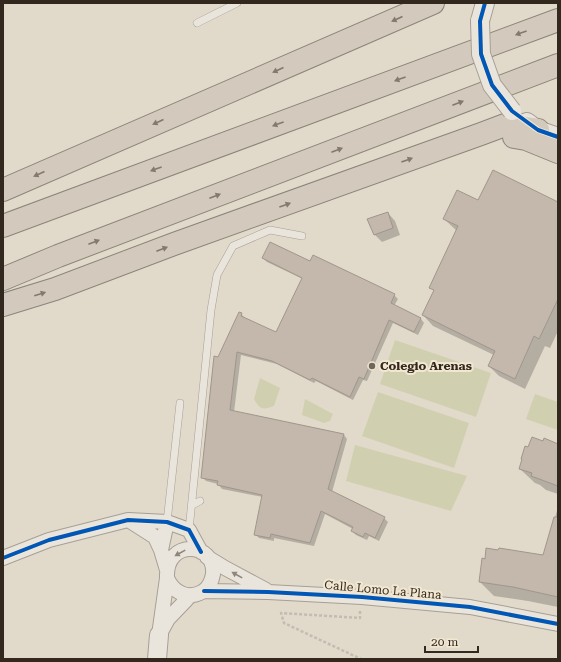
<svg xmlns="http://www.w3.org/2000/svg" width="561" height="662" font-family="'Roboto Serif',serif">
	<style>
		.green { fill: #d0cfaf }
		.shadow { fill: #0003 }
		.building { fill: #c4b8ac; stroke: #a1968b }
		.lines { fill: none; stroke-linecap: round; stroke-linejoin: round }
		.service-casing { stroke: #a69f95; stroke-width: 8 }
		.minor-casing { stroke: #a69f95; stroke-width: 16 }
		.tertiary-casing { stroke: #a69f95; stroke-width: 20 }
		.motorway-casing { stroke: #8b857b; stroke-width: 24 }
		.path { stroke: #c2bcb3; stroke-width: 2.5; stroke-dasharray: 3 2; stroke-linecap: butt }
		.service { stroke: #eae5dc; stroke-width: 7 }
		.minor { stroke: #eae5dc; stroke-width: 14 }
		.tertiary { stroke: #eae5dc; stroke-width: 18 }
		.motorway { stroke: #d3cabd; stroke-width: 22 }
		.tertiary-bridge-casing { stroke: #a69f95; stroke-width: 20; stroke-linecap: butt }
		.tertiary-bridge { stroke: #eae5dc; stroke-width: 18 }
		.cycleway-casing { stroke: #f2e8d1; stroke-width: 6 }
		.cycleway { stroke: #0057b8; stroke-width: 4 }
		.oneway { fill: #83796e }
		.oneway2 { fill: #8e867d }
		.poi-dot { fill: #70665b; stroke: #f2e8d1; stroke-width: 1.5 }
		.labels { text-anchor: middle; stroke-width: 4; stroke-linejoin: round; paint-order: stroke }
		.poi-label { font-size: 12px; font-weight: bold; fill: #33281e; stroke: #f2e8d1; text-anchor: start }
		.street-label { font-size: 12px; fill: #33281e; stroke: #f2e8d1 }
	</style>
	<rect width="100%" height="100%" fill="#e1dacb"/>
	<path class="green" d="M395 340 491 373 476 417 380 384Z
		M260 378 280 388 274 406C263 410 260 410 254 399Z
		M378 392 469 423 454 468 362 436Z
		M535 394 558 402V430L526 419Z
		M305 399 333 414 330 421 324 423 302 415Z
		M355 445 467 476 451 511 346 481Z"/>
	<path class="shadow" d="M479 201 558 203V331L550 348 545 346 525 389 499 376 489 366 494 355 433 326 423 315 434 291 430 287 457 231 444 219Z
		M388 213 395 221 400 235 382 242 374 234Z
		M263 258 311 263 394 295 398 299 394 306 421 319 424 323 418 335 393 323 367 381 363 380 353 400 316 381 314 383 277 364 241 355 234 412 344 435 347 439 332 492 384 518 388 522 379 541 369 536 367 540 356 535 352 531 353 529 325 514 314 546 274 538V541L259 538 255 534 263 497 222 489 218 484 206 481 202 477 219 358 241 314 245 318 276 333 303 279 267 262Z
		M558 445V494L546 490 540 485 535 483 520 469Z
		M558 507V607L528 601 494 596 480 582 485 560 544 556Z"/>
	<path class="building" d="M493 170 558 202V299L539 339 534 336 515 379 488 366 495 351 422 315 434 290 429 288 458 226 443 219 457 190 478 200Z
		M388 212 393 228 374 235 367 219Z
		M270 242 310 261 313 255 395 294 391 303 421 318 414 332 389 320 364 379 359 377 350 397 312 378 310 380 272 361 237 352 230 410 344 434 328 489 385 517 375 538 365 533 363 537 351 531 353 527 321 511 310 543 271 534 270 538 254 535 262 495 217 485 218 481 201 478 214 356 218 357 239 312 242 313 241 316 276 332 302 278 262 258Z
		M532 437 543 441 544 438 558 444V486L531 476 532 473 519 469 522 459H521L525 446 528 447Z
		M554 517H558V597L513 587 479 582 482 558 485 559 486 548 498 550 499 548 543 555Z"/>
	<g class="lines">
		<defs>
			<path id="service" d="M197 23 237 3
				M192 505 200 501
				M167 522 180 403
				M189 530 211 310 217 275 233 246 270 230 302 236"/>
			<path id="minor" d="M130 521 155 537 161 550
				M167 522 161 550 167 570
				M207 557 225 568 266 590
				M3 558 49 540 128 520 167 522 189 530 201 552
				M204 591 268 592 362 597 470 607 558 624
				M162 630 168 619 190 596
				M159 635 167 578C165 538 216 542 213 574 212 581 208 589 202 592 187 600 173 592 167 578"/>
			<path id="tertiary" d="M480 21 485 3
				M527 122 538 130 558 137
				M157 659 159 635"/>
			<path id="motorway" d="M514 137 526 139 558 152
				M3 190 433 3
				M3 226 558 20
				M3 279 58 256 558 65
				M3 305 55 289 174 244 481 134 505 125 538 130"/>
		</defs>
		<use href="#service" class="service-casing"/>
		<use href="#minor" class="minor-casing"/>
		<use href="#tertiary" class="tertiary-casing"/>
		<use href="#motorway" class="motorway-casing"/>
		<path class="path" d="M360 611V618L281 613 284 623 361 659"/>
		<use href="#service" class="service"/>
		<use href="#minor" class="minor"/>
		<use href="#tertiary" class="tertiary"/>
		<use href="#motorway" class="motorway"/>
		<defs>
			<path id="tertiary-bridge" d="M480 21 481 54 492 85 512 111"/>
		</defs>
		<use href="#tertiary-bridge" class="tertiary-bridge-casing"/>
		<use href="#tertiary-bridge" class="tertiary-bridge"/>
		<defs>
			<path id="cycleway" d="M485 3 480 21 481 54 492 85 512 111 538 130 558 137
				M3 558 49 540 128 520 167 522 189 530 201 552
				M204 591 268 592 362 597 470 607 558 624"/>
		</defs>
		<use href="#cycleway" class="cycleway-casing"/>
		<use href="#cycleway" class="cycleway"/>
	</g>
	<defs><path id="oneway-solid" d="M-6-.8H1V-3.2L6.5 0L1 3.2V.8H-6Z"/></defs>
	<g class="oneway">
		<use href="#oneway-solid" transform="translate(397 19) rotate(156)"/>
		<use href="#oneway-solid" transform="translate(521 33) rotate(160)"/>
		<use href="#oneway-solid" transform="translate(278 70) rotate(156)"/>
		<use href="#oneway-solid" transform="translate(400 79) rotate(160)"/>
		<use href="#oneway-solid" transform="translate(458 103) rotate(-21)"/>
		<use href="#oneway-solid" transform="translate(158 122) rotate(156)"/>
		<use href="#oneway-solid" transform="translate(278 124) rotate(160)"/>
		<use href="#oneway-solid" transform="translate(337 150) rotate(-21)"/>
		<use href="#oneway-solid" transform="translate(407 160) rotate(-20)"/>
		<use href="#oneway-solid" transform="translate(156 169) rotate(160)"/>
		<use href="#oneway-solid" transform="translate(39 174) rotate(156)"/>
		<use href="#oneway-solid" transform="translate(215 196) rotate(-21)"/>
		<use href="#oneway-solid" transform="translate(285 205) rotate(-20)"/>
		<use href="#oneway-solid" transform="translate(94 242) rotate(-21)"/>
		<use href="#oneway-solid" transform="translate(162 249) rotate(-21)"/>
		<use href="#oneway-solid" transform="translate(40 294) rotate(-17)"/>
	</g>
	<g class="oneway2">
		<use href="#oneway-solid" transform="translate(180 553) rotate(151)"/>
		<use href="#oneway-solid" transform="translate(237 575) rotate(-151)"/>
	</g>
	<circle class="poi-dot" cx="372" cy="366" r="4"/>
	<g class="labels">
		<g class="poi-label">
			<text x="380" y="370">Colegio Arenas</text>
		</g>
		<g class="street-label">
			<text transform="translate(383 590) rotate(5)" y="4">Calle Lomo La Plana</text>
		</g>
	</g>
	<rect width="561" height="662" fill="none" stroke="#33281e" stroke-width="8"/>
	<path d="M425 646v6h53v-6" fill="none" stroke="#33281e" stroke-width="2"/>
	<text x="431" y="646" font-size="12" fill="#33281e" stroke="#f2e8d1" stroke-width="3" paint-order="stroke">20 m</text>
</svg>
